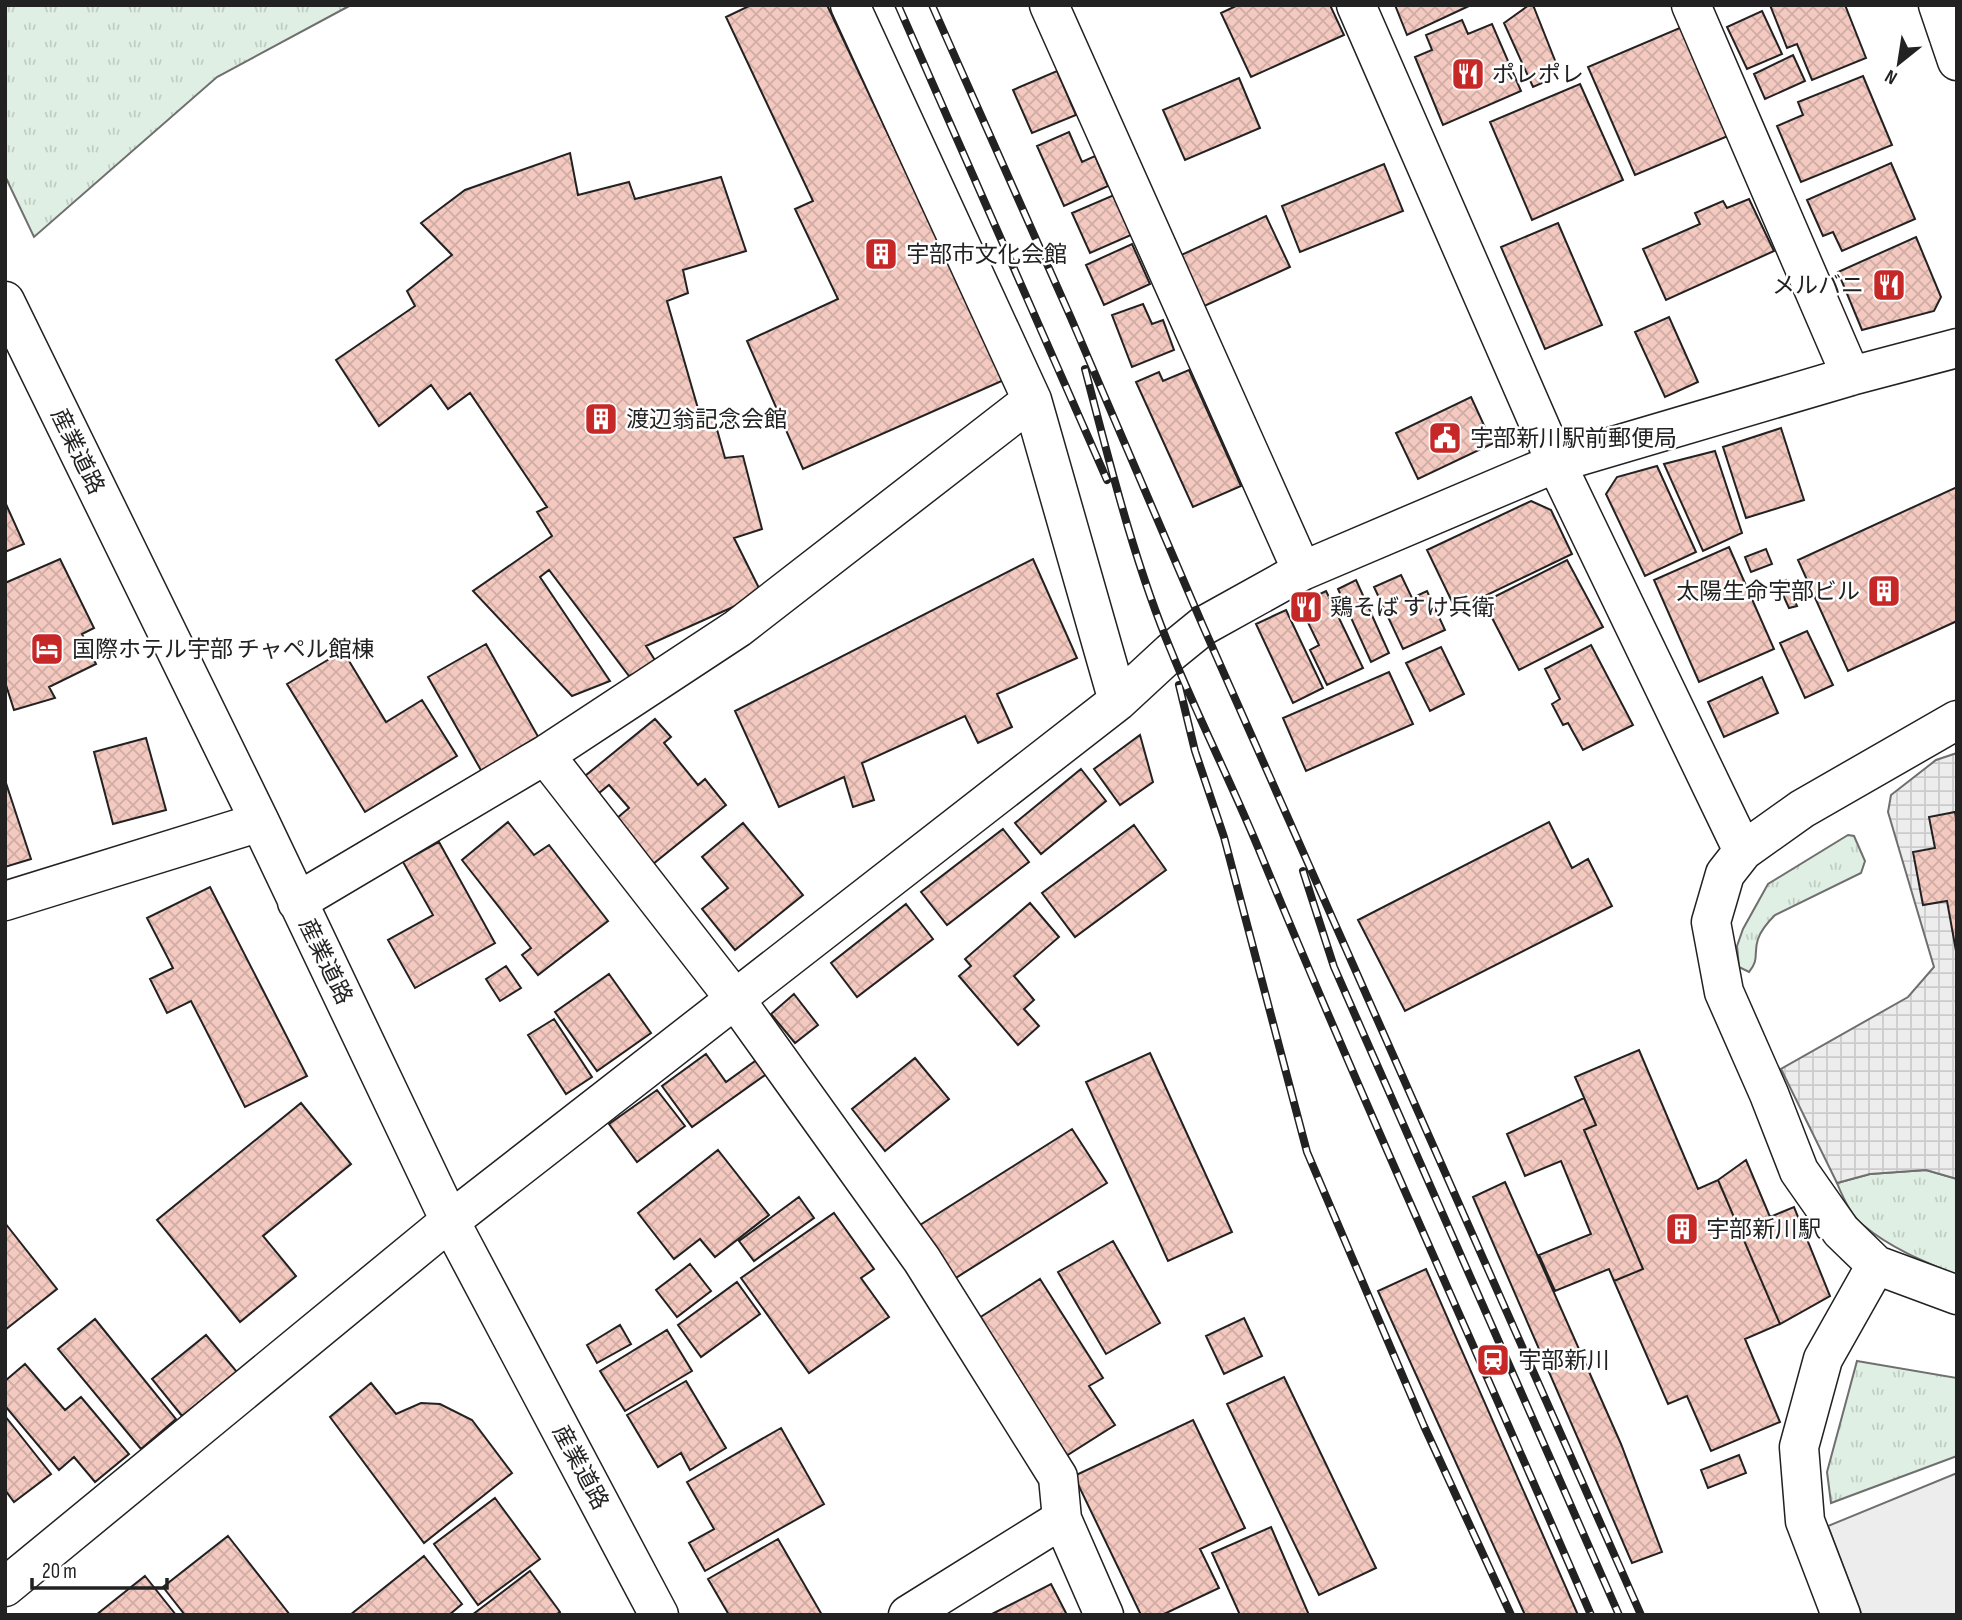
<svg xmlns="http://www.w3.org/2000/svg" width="1962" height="1620" font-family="'Sofia Sans Condensed','Noto Sans JP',sans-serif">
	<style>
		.grass { fill: url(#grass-tufts); stroke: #6f6f6f; stroke-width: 2 }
		.parking { fill: #ededed; stroke: #6f6f6f; stroke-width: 2 }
		.plaza { fill: url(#plaza-grid); stroke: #6f6f6f; stroke-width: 2 }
		.building { fill: url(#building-cross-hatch); stroke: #222; stroke-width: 2 }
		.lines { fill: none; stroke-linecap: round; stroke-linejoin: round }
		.minor-casing { stroke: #222; stroke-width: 41 }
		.minor { stroke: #fff; stroke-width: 38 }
		.rail-casing { stroke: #222; stroke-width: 8 }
		.rail { stroke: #fff; stroke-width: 5; stroke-dasharray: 16; stroke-linecap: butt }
		.labels { text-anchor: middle; stroke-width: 5; stroke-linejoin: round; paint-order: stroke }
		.poi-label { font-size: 23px; fill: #222; stroke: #fff; text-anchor: start }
		.street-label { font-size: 23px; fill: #222; stroke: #fff }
	</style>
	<defs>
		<pattern id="grass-tufts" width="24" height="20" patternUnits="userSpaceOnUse" patternTransform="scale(1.75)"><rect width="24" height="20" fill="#e0efe3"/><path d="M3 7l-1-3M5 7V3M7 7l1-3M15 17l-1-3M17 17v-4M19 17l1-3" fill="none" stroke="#c0cdc2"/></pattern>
		<pattern id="plaza-grid" width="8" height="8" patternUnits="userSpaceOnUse" patternTransform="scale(1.75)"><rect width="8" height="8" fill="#ededed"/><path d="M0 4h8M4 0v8" fill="none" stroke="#cbcbcb"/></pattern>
		<pattern id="building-cross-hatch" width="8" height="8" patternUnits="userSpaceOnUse" patternTransform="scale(1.75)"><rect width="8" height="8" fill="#f3c9c0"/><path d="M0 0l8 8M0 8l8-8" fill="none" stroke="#d0aca5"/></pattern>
	</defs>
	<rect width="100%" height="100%" fill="#fff"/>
	<path class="grass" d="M5 5H351L217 77 34 237 5 176Z
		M1848 835 1854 836 1865 861 1861 873 1775 915C1769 921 1761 930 1758 939 1753 953 1760 959 1749 972L1739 967 1737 946 1743 929 1768 884Z
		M1926 1170 1957 1179V1275C1925 1262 1890 1248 1863 1225 1851 1215 1843 1198 1837 1183L1870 1174Z
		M1857 1361 1957 1378V1456L1831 1503 1827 1472Z"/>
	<path class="parking" d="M1957 1473V1615H1862L1828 1526Z"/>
	<path class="plaza" d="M1957 753V1179L1926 1170 1870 1174 1837 1183 1781 1069 1908 997 1934 967 1888 812 1891 795 1936 760Z"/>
	<path class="building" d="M751 5H827L1004 380 803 469 747 341 838 299 795 209 813 201 726 17Z
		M1238 5H1330L1344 35 1251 77 1221 13Z
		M1395 5H1471L1407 35Z
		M1529 5H1533L1556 63 1545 68 1549 80 1533 87 1504 23Z
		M1770 5H1845L1866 58 1812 80 1797 44 1787 48Z
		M1762 11 1782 54 1747 69 1727 27Z
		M1462 20 1468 34 1492 24 1521 91 1443 125 1415 57 1432 50 1426 35Z
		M1682 27 1728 136 1635 175 1588 67Z
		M1793 55 1805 81 1765 99 1754 74Z
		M1057 71 1076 115 1032 133 1013 90Z
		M1863 76 1892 145 1801 182 1777 126 1803 115 1798 102Z
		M1239 78 1260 128 1185 160 1163 110Z
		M1580 84 1623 180 1532 220 1490 122Z
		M1069 132 1082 162 1095 156 1108 186 1064 206 1037 146Z
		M570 153 578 195 629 182 635 199 721 177 746 251 683 270 688 293 667 301 699 412 711 408 725 458 743 456 762 529 734 538 762 594 646 646 658 665 629 676 549 570 540 577 610 681 572 696 473 591 552 536 537 512 547 507 470 393 448 409 431 385 379 426 336 360 415 306 407 291 452 255 421 223 465 190Z
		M1891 163 1915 219 1842 251 1833 232 1823 236 1807 200Z
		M1384 164 1403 211 1300 252 1282 206Z
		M1114 195 1131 235 1090 253 1072 213Z
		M1749 199 1774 251 1666 300 1643 249 1700 224 1695 213 1723 201 1727 208Z
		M1266 216 1290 267 1200 308 1177 257Z
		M1558 223 1602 325 1545 349 1501 247Z
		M1916 237 1941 297 1934 311 1862 330 1838 272Z
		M1132 244 1150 284 1104 305 1086 265Z
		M1143 304 1152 324 1163 320 1174 350 1132 367 1112 315Z
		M1669 317 1698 382 1665 397 1635 332Z
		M1189 370 1241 486 1193 507 1136 382 1159 372 1163 381Z
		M1471 397 1488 434 1496 430 1500 440 1418 479 1396 433Z
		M1781 428 1804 500 1746 518 1723 447Z
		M1715 451 1742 533 1703 551 1664 464Z
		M1657 466 1696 552 1645 576 1606 494 1617 477Z
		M1957 487V621L1848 671 1798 560Z
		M1531 501 1551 510 1572 554 1456 610 1427 550Z
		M5 502 24 544 5 552Z
		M1729 547 1774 649 1699 682 1654 580Z
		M1766 549 1772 564 1751 572 1745 557Z
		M60 559 94 628 82 634 96 664 49 687 55 698 14 710 5 682V583Z
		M1033 559 1077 658 997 694 1012 727 978 743 965 716 862 763 874 800 853 807 844 777 779 807 735 711Z
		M1567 560 1603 627 1519 670 1489 612 1494 609 1490 599Z
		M1401 575 1412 598 1427 591 1445 630 1403 649 1374 587Z
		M1356 580 1389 653 1371 662 1338 589Z
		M1786 580 1797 606 1789 608 1778 584Z
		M1326 591 1363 668 1327 685 1310 650 1319 645 1299 604Z
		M1286 610 1323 688 1293 703 1256 624Z
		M1807 631 1833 685 1805 698 1780 643Z
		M486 644 540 740 482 772 428 677Z
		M1591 645 1633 725 1583 750 1568 723 1563 725 1552 704 1560 699 1545 669Z
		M1441 647 1464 694 1430 711 1406 663Z
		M343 651 386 722 422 700 457 756 365 812 287 684Z
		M1389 672 1413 724 1306 771 1283 718Z
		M1762 677 1778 713 1724 737 1708 702Z
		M655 719 671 737 664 743 698 785 705 779 726 805 653 864 616 819 629 808 609 785 599 793 585 776Z
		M1140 735 1153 782 1120 805 1094 769Z
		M146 738 166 810 113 824 94 752Z
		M1081 769 1106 801 1041 854 1015 823Z
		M5 780 31 859 5 867Z
		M1955 812 1957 823 1956 951 1947 901 1923 905 1913 852 1935 848 1929 817Z
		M508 822 534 855 549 845 608 921 538 975 522 955 531 948 462 860Z
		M1549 822 1572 868 1588 859 1612 906 1405 1011 1358 920Z
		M743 823 803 895 735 950 702 909 728 888 702 857Z
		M1134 825 1166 870 1075 937 1042 893Z
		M1003 829 1029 862 947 925 921 892Z
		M439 842 495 943 415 988 388 940 433 915 403 862Z
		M210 887 307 1076 245 1107 191 1001 167 1013 150 979 173 968 147 918Z
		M1030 903 1059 937 1014 976 1034 1000 1024 1009 1039 1026 1018 1045 959 976 971 966 965 959Z
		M906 904 933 939 857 997 831 963Z
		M506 966 521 988 500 1001 486 979Z
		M609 974 651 1033 597 1071 555 1012Z
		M794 994 818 1025 795 1043 771 1014Z
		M554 1019 592 1077 566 1094 528 1035Z
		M1639 1050 1698 1189 1718 1180 1780 1324 1745 1339 1780 1422 1711 1451 1687 1396 1668 1404 1614 1281 1643 1269 1584 1130 1596 1125 1575 1077Z
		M1150 1053 1232 1232 1168 1261 1086 1082Z
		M706 1054 726 1082 758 1059 768 1073 692 1127 662 1086Z
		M915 1058 949 1099 885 1151 852 1109Z
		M657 1090 685 1126 637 1162 609 1124Z
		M1584 1098 1596 1125 1584 1130 1643 1269 1614 1281 1609 1269 1555 1291 1539 1255 1591 1234 1561 1161 1525 1176 1507 1134Z
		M301 1103 351 1164 263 1236 296 1276 240 1322 157 1220Z
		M1072 1129 1107 1183 954 1279 920 1225Z
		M718 1150 769 1215 715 1257 700 1239 674 1259 638 1213Z
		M1746 1160 1770 1217 1794 1207 1830 1296 1780 1324 1718 1180Z
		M1505 1182 1621 1444 1662 1552 1632 1563 1473 1197Z
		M799 1197 814 1218 754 1261 739 1241Z
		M834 1213 874 1269 861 1278 889 1317 809 1373 741 1278Z
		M5 1223 57 1289 5 1330Z
		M1113 1241 1160 1323 1106 1354 1058 1272Z
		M690 1264 711 1291 677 1317 656 1290Z
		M1426 1269 1578 1615H1525L1378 1291Z
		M1040 1279 1103 1378 1089 1386 1115 1425 1066 1456 979 1318Z
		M737 1282 760 1314 701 1357 678 1325Z
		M1244 1318 1262 1356 1224 1374 1206 1336Z
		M95 1319 176 1419 141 1449 58 1349Z
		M620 1325 631 1344 597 1363 587 1345Z
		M667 1330 692 1371 625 1411 600 1371Z
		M206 1335 237 1372 182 1416 152 1379Z
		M25 1364 65 1410 81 1397 129 1454 95 1482 74 1457 59 1470 5 1406V1381Z
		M1284 1377 1376 1568 1319 1595 1227 1404Z
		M686 1381 726 1448 690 1470 681 1453 658 1467 627 1415Z
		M371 1383 396 1414 421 1403 440 1404 472 1420 512 1473 424 1543 330 1417Z
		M5 1416 51 1474 14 1502 5 1490Z
		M1193 1420 1245 1528 1200 1549 1219 1588 1162 1615H1141L1074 1476Z
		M781 1428 824 1504 705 1571 689 1543 714 1529 687 1482Z
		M1739 1455 1746 1473 1708 1488 1701 1470Z
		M495 1498 540 1559 478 1605 434 1544Z
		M1271 1527 1309 1615H1240L1212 1553Z
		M228 1536 290 1615H185L163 1587Z
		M778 1539 822 1615H729L708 1579Z
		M424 1556 462 1604 449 1615H350Z
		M530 1571 560 1612 556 1615H472Z
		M145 1576 176 1615H96Z
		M1051 1584 1067 1615H990Z"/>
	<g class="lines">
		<defs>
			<path id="minor" d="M850 5 1032 400 1118 701
				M1049 5 1302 571
				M1356 5 1556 463 1743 851
				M1691 5 1851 376
				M1938 5 1957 61
				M5 301 260 822 450 1221 659 1615
				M1957 720 1802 809 1743 851 1725 874 1711 922 1724 992 1769 1094 1799 1171 1841 1231 1876 1265 1957 1295
				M545 755 735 999 922 1260 1058 1477 1062 1519 1104 1615
				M5 901 260 822
				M297 902 545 755 738 628 1032 400
				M5 1587 450 1221 1118 701 1171 652 1203 626 1302 571 1556 463 1851 376 1957 348
				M908 1615 1062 1519
				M1841 1615 1805 1521 1799 1447 1823 1359 1876 1265"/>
		</defs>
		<use href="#minor" class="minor-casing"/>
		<use href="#minor" class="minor"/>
		<defs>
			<path id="rail" d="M898 5 1107 480
				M932 5 1071 318 1203 626 1641 1615
				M1085 369C1110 464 1134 562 1172 653 1200 722 1234 788 1262 857 1367 1112 1482 1362 1591 1615
				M1179 685 1195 751 1224 837 1307 1152 1424 1426 1511 1615
				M1303 871 1334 967 1619 1615"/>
		</defs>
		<use href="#rail" class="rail-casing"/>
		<use href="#rail" class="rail"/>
	</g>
	<defs>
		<symbol id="restaurant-square" viewBox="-11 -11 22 22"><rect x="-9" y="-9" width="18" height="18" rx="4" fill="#c62828" stroke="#fff"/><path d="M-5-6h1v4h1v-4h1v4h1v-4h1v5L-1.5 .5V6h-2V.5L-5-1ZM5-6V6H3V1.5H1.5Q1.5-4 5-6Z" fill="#fff"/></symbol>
		<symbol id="building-square" viewBox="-11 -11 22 22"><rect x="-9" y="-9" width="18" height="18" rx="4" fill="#c62828" stroke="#fff"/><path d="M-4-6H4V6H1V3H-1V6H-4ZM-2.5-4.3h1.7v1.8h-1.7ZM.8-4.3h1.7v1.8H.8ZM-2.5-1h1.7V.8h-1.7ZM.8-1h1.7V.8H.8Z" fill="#fff"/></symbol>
		<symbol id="civic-square" viewBox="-11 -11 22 22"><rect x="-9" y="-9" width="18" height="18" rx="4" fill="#c62828" stroke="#fff"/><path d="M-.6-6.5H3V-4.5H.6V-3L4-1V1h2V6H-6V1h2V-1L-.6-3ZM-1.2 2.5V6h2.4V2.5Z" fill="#fff"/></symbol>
		<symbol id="hotel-square" viewBox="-11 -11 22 22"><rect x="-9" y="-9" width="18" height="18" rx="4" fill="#c62828" stroke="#fff"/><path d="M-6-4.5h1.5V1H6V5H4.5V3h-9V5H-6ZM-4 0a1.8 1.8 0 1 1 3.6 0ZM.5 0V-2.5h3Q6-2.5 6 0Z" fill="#fff"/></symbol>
		<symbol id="station-square" viewBox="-11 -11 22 22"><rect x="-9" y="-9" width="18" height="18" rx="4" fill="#c62828" stroke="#fff"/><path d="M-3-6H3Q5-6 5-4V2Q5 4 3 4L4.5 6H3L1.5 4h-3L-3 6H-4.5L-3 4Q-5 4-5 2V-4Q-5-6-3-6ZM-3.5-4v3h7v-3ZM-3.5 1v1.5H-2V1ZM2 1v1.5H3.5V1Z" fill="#fff"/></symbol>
	</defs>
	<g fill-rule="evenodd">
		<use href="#restaurant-square" x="1449" y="55" width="38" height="38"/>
		<use href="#building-square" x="862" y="235" width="38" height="38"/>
		<use href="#restaurant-square" x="1870" y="266" width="38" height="38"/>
		<use href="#building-square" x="582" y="400" width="38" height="38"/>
		<use href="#civic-square" x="1426" y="419" width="38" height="38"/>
		<use href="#building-square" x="1865" y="572" width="38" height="38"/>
		<use href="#restaurant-square" x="1287" y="588" width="38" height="38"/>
		<use href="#hotel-square" x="28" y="630" width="38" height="38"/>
		<use href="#building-square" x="1663" y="1210" width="38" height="38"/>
		<use href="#station-square" x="1474" y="1341" width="38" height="38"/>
	</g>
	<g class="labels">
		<g class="poi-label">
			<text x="1492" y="82">ポレポレ</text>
			<text x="906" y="262">宇部市文化会館</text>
			<text x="1864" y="293" text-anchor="end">メルバニ</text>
			<text x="626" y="427">渡辺翁記念会館</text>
			<text x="1470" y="446">宇部新川駅前郵便局</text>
			<text x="1860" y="599" text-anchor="end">太陽生命宇部ビル</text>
			<text x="1330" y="615">鶏そば すけ兵衛</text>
			<text x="72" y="657">国際ホテル宇部 チャペル館棟</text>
			<text x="1706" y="1237">宇部新川駅</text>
			<text x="1518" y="1368">宇部新川</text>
		</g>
		<g class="street-label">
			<text transform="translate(78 451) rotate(64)" y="8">産業道路</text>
			<text transform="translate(326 961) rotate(64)" y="8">産業道路</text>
			<text transform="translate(581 1467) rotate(62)" y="8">産業道路</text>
		</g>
	</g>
	<rect width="1962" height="1620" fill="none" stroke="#222222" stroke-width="14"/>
	<g transform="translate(1899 63) rotate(210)" stroke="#ffffff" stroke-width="5" paint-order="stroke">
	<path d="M0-5L12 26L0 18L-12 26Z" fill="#222222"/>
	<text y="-10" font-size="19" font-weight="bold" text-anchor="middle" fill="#222222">N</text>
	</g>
	<path d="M32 1578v10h135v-10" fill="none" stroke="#222222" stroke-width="3.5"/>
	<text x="42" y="1578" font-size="21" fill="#222222" stroke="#ffffff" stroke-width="5" paint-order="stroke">20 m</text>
</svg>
